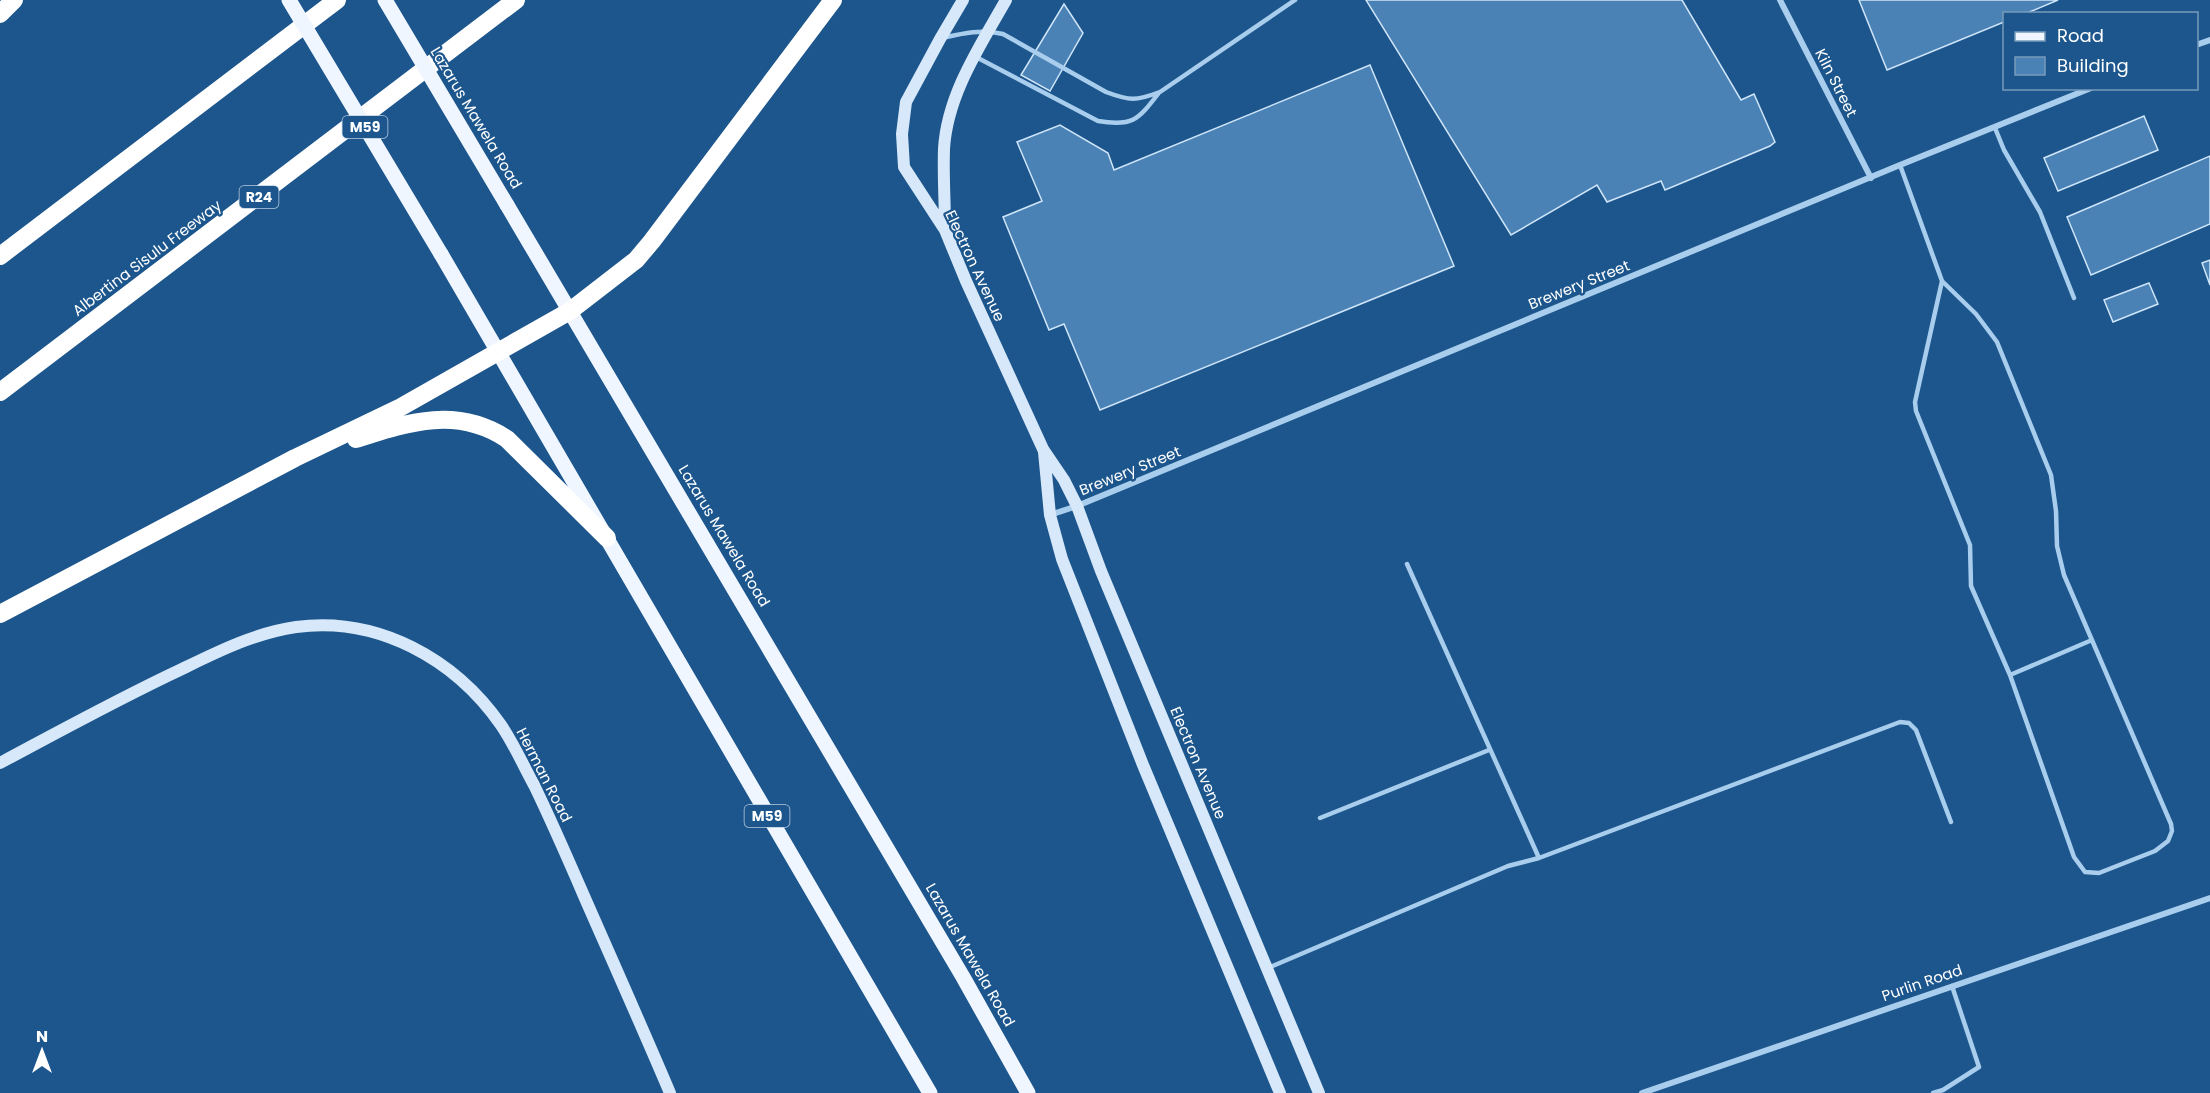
<svg xmlns="http://www.w3.org/2000/svg" width="2210" height="1093" font-family="Poppins,sans-serif">
	<style>
		.building { fill: #4a82b6; stroke: #cfe5f9; stroke-width: 1.5 }
		.lines { fill: none; stroke-linecap: round; stroke-linejoin: round }
		.lane { stroke: #a9cded; stroke-width: 4.5 }
		.street { stroke: #a9cded; stroke-width: 6 }
		.secondary { stroke: #d6e8f9; stroke-width: 12 }
		.primary { stroke: #eff6ff; stroke-width: 15 }
		.highway { stroke: #fff; stroke-width: 18 }
		.primary-bridge { stroke: #eff6ff; stroke-width: 15 }
		.labels { text-anchor: middle; stroke-width: 4.5; stroke-linejoin: round; paint-order: stroke }
		.shield { fill: #1c568d; stroke: #bcd; stroke-width: 1.5 }
		.shield-label { font-size: 14px; font-weight: bold; fill: #fff }
		.street-label { font-size: 15px; fill: #fff; stroke: #1c568d }
	</style>
	<rect width="100%" height="100%" fill="#1c568d"/>
	<path class="building" d="M1366 0H1682L1741 100 1754 94 1775 142 1770 146 1665 190 1661 181 1607 202 1597 185 1511 235Z
		M1859 0H2058L2025 14H2004V22L1887 70Z
		M1064 4 1083 33 1050 91 1021 75Z
		M1370 65 1454 266 1100 410 1064 324 1049 330 1003 217 1042 201 1017 142 1060 125 1108 153 1114 170Z
		M2144 116 2158 150 2058 191 2044 158Z
		M2210 156V224L2091 275 2067 217Z
		M2210 260V285L2202 263Z
		M2149 283 2158 304 2113 322 2104 300Z"/>
	<g class="lines">
		<path class="lane" d="M942 38C964 33 981 29 1003 34L1106 92C1130 101 1136 101 1160 92L1295 0
			M976 57 1098 121C1132 127 1138 120 1158 94
			M1995 128 2004 150 2040 212 2074 298
			M1900 165 1942 281 1915 402 1916 411 1970 545 1971 586 2010 675 2074 857 2085 872 2099 873 2155 851 2168 841 2172 831 2171 824 2064 575 2057 546 2056 511 2051 475 1997 342 1976 314 1942 281
			M1407 564 1539 858
			M2010 675 2092 640
			M1320 818 1489 750
			M1268 968 1508 866 1539 858 1900 722 1909 723 1916 730 1951 822
			M1933 1093 1943 1090 1979 1067 1952 986"/>
		<path class="street" d="M1780 0 1871 178
			M2196 45 2210 40
			M1050 515 1077 506 1900 165 2091 88
			M1642 1093 2210 898"/>
		<path class="secondary" d="M963 0 940 39 906 102 902 134 904 167 945 230 966 281 1043 449 1064 480 1077 506 1101 571 1319 1093
			M945 229C945 202 943 175 944 149 947 95 980 46 1006 0
			M1044 452 1050 515 1062 559 1143 765 1280 1093
			M0 763C60 731 120 698 182 669 219 651 255 633 296 627 378 616 455 659 501 725 514 744 523 765 534 785 552 822 568 859 584 896 613 962 642 1027 670 1093"/>
		<path class="primary" d="M507 205 963 977 1028 1093
			M441 254 930 1093"/>
		<path class="highway" d="M0 14 14 0
			M0 256 337 0
			M0 392 516 0
			M356 439C409 422 457 406 507 439L607 538
			M0 614 295 458 401 407 570 311 636 260 652 241 833 0"/>
		<path class="primary-bridge" d="M289 0 441 254
			M385 0 507 205"/>
	</g>
	<g class="labels">
		<g class="shield">
			<rect x="342.5" y="116" width="45" height="22" rx="4.5"/>
			<rect x="239.5" y="186" width="39" height="22" rx="4.5"/>
			<rect x="744.5" y="805" width="45" height="22" rx="4.5"/>
		</g>
		<g class="shield-label">
			<text x="365" y="132">M59</text>
			<text x="259" y="202">R24</text>
			<text x="767" y="821">M59</text>
		</g>
		<g class="street-label">
			<text transform="translate(1836 83) rotate(63)" y="5">Kiln Street</text>
			<text transform="translate(476 118) rotate(59)" y="5">Lazarus Mawela Road</text>
			<text transform="translate(147 258) rotate(-37)" y="5">Albertina Sisulu Freeway</text>
			<text transform="translate(975 266) rotate(65)" y="5">Electron Avenue</text>
			<text transform="translate(1579 285) rotate(-22)" y="5">Brewery Street</text>
			<text transform="translate(1130 471) rotate(-22)" y="5">Brewery Street</text>
			<text transform="translate(724 536) rotate(59)" y="5">Lazarus Mawela Road</text>
			<text transform="translate(1198 763) rotate(67)" y="5">Electron Avenue</text>
			<text transform="translate(544 775) rotate(63)" y="5">Herman Road</text>
			<text transform="translate(970 955) rotate(60)" y="5">Lazarus Mawela Road</text>
			<text transform="translate(1922 983) rotate(-19)" y="5">Purlin Road</text>
		</g>
	</g>
	<rect x="2003" y="12" width="195" height="78" fill="#1c568d" stroke="#779abb" stroke-width="1.5"/>
	<rect x="2015" y="32" width="30" height="9" fill="#eff6ff" stroke="#779abb" stroke-width="1.5"/>
	<text x="2057" y="42" font-size="18" fill="#ffffff">Road</text>
	<rect x="2015" y="57" width="30" height="18" fill="#4a82b6" stroke="#779abb" stroke-width="1.5"/>
	<text x="2057" y="72" font-size="18" fill="#ffffff">Building</text>
	<g transform="translate(42 1051)" stroke="#1c568d" stroke-width="4.5" paint-order="stroke">
	<path d="M0-4.5L10 22L0 15L-10 22Z" fill="#ffffff"/>
	<text y="-9" font-size="16" font-weight="bold" text-anchor="middle" fill="#ffffff">N</text>
	</g>
</svg>
